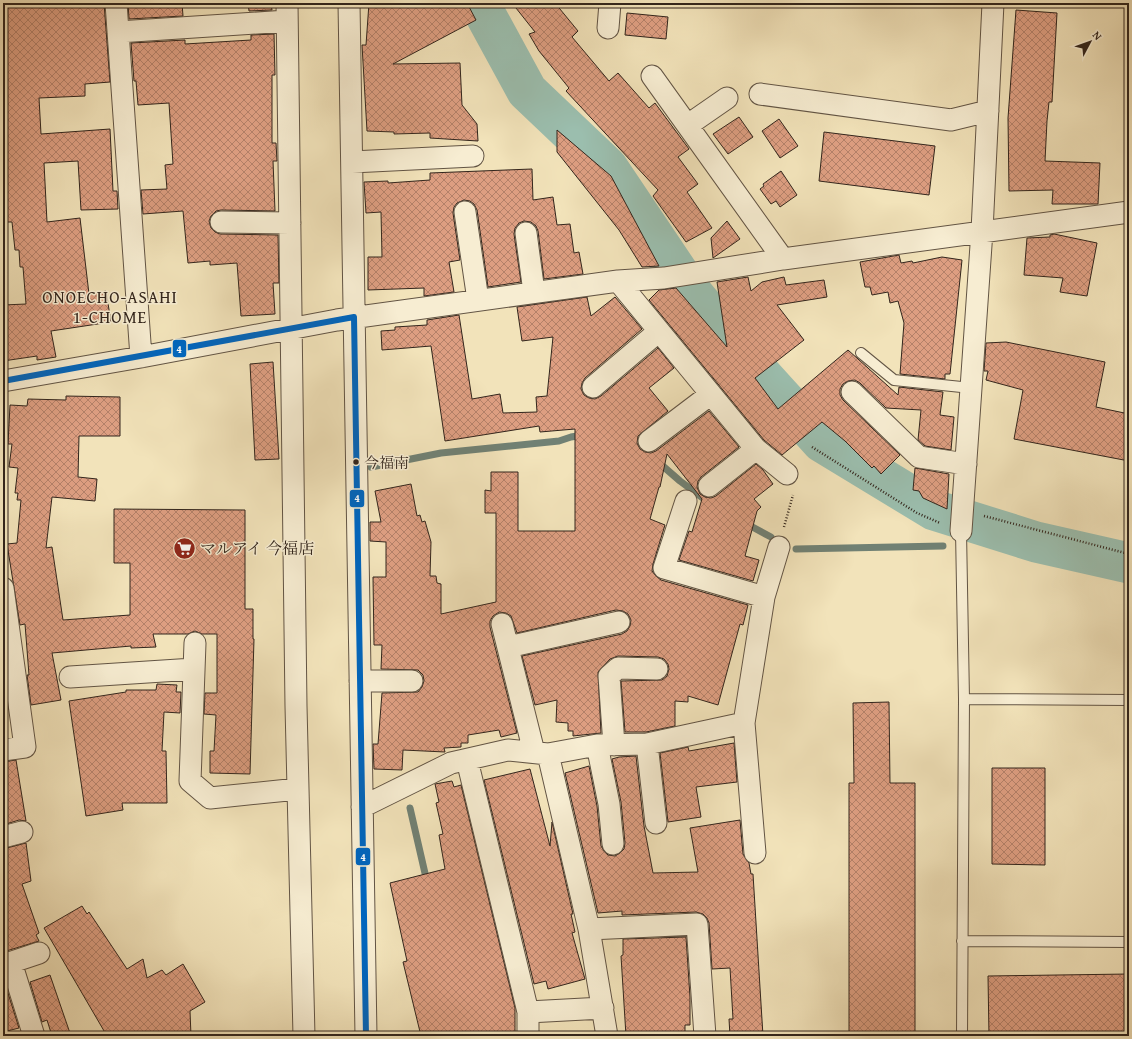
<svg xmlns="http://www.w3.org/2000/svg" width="1132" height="1039" font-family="'Gentium Book Plus','Noto Serif JP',serif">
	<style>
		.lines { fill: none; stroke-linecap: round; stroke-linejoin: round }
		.stream { stroke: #718174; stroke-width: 7 }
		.river { stroke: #9bbeae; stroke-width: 41 }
		.building { fill: url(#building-cross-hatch); stroke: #32251c }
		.service-casing { stroke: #625444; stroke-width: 12 }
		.minor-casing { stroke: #625444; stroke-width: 23 }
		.path { stroke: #32251c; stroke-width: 2.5; stroke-dasharray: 1 2; stroke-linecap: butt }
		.service { stroke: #f7edd2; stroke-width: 10 }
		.minor { stroke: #f7edd2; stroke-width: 21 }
		.bus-1-casing { stroke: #f7edd2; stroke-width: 9 }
		.bus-1 { stroke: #0065bd; stroke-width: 6 }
		.bus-dot { fill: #32251c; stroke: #f7edd2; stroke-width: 1.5 }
		.labels { text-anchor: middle; stroke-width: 3; stroke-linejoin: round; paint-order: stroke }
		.bus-label { font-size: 15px; fill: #32251c; stroke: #f7edd2; text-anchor: start }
		.poi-label { font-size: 16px; fill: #32251c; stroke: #f7edd2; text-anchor: start }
		.neighbourhood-label { font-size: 17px; letter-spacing: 1px; fill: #32251c; stroke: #f7edd2 }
		.line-badge { stroke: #f7edd2; stroke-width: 1.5 }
		.badge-label { font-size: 11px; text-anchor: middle; font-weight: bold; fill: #fff }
	</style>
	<defs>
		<pattern id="building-cross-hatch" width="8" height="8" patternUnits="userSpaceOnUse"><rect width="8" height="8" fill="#dd9e81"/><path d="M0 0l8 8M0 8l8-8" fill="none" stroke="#b48169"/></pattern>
	</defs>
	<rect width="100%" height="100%" fill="#f2e3ba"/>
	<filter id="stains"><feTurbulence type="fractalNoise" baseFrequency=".005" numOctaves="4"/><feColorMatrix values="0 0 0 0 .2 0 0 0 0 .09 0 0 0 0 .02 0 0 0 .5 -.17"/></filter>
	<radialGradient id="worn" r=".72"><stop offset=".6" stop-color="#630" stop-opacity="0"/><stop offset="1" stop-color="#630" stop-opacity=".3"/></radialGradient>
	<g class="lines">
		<path class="stream" d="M657 461 680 481 708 502
			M371 467 441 453 559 441 571 437 583 435
			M745 523 771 537
			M796 549 943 546
			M410 808 427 882"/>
		<path class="river" d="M479 3 527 91 607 167 691 292 754 367 822 442 934 510 1036 542 1129 563"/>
	</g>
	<path class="building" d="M3 3H104L110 82 85 84V96L39 98 41 134 110 129 113 191H117L118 209 81 210 78 161 44 163 47 222 80 218 89 294 106 291 111 322 51 331 56 357 37 360V356L3 361V305L26 304 23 267H20L19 250H15L12 222H4L3 209Z
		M128 3H182L183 16 129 19Z
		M248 3H271L272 10 249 11Z
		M369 3 424 7V3H467L476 20 393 64 460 63 462 105 477 124 478 141 430 138V133L394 134V132L367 131 362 45H366Z
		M512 3H555L578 31 572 37 609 81 618 73 649 108 655 103 689 149 678 157 698 184 687 192 712 228 686 242 653 196 658 190 566 91 569 88 539 51 529 34 535 32Z
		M1016 10 1057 13 1052 102H1049L1047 121 1045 161 1100 163 1098 204H1052L1053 190 1009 191 1008 118Z
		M627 13 668 17 666 39 625 35Z
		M274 34 275 75H272V143H276L277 161H273L275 211 221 210 216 211 211 216 209 221 211 228 215 232 220 234 278 235 279 283H273L275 314 241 316 237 263 210 265V261L188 263 183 211 143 214 141 190 167 189 165 165 173 164 169 103 138 105 136 81H134L131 43 185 40V44L251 40V35Z
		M739 117 753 137 728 154 713 134Z
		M779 119 798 146 780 158 762 131Z
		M557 130 611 176 659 266 642 267 619 230 557 152Z
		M824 132 935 146 929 195 819 181Z
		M532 169 533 200 553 197 557 225 570 224 574 253 579 252 583 274 544 279 538 231 536 226 531 222 524 221 519 223 515 228 514 234 521 282 488 287 477 210 474 204 470 201 464 200 457 203 454 207 453 213 460 260 449 262 454 292 424 296V288L368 290V257H382L381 212 366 213 364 182 388 181V183L430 180V173Z
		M781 171 797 195 780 207 776 201 771 204 760 189 764 186 763 184Z
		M727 221 740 239 713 258 711 238Z
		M1054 234 1097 243 1087 296 1060 292 1063 278 1024 275 1027 238 1050 237V235Z
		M899 255 901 263 912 261 913 263 942 257 962 260 950 374H945V379L900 374 904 323 898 301 890 303 888 292 872 295 870 287H865L860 262Z
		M748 277 751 291 762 282 784 277 786 285 824 280 827 297 777 305 804 340 755 378 778 409 848 350 898 395 899 387 943 392 940 415 954 417 951 450 925 446 918 440 921 410 886 408 860 383 855 380 848 381 843 384 840 389V395L843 400 900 455 881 474 874 466 872 468 845 441 822 422 782 455 764 440 649 300 659 290 676 288 727 347 717 282Z
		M587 297 591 316 615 297 642 329 585 378 582 383 581 389 584 395 589 398 595 399 601 396 658 348 674 368 649 388 668 411 638 436 637 443 640 449 645 452 651 453 656 451 709 411 739 447 701 477 698 481 697 487 700 494 705 497 711 498 716 496 756 464 763 470 773 484 754 499 761 507 757 511 745 556 759 560 753 581 679 560 689 531 692 532 702 499 667 454 660 487H659L650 519 665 525 653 564 652 571 656 576 661 580 748 605 743 625 740 624 718 705 688 696V702L675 701V726L646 732H625L621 681 662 680 667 676 669 669 668 664 664 659 658 657 618 656 610 659 598 672 601 733 573 736V731H568V723L556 722 557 700 535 705 522 656 622 634 627 631 630 626 631 620 628 614 623 611 616 610 517 633 511 616 506 613 499 612 493 616 490 621V627L517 733 501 737 499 730 468 735V743H461V747L444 748 445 752 403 750 402 770 374 769 373 744H378L382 693 418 692 422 687 424 681 423 675 418 670 381 669 382 645H374L373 577H386V542L370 541V522H381L375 491 411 484 417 516 420 515 422 522 425 521 431 542 430 576H436L437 583 441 584V614L496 602V513H485V490L491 491V472H518V531H575V429L540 432 539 426 445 441 431 346 382 350 381 331 395 330V327L427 325V320L459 315 472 399 500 394 503 413 537 412 536 397 547 396 553 337 522 341 517 307Z
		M1006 342 1105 362 1096 407 1129 414V461L1014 439 1023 390 986 380 988 371H984L986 343Z
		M273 362 279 459 255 460 250 364Z
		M66 396 120 397V436H79L78 477 97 479 95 501 52 497 46 548 52 547 63 620 130 615V563H114V509L245 510V609H253V639H254L250 774 210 773V751H214L216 715 204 714 205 693H217V634H202L195 631 188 634H153L156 647 131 648V646L52 653 61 700 31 705 27 675H29L25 624 20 625 7 544 17 543 21 500H17L18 493H15L18 468 9 467 12 444H8L10 405 27 406 28 399 66 400Z
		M915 468 949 474 947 509 923 498 919 491 913 490Z
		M3 681 8 710H3Z
		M157 684 177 685 176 692H181L180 713 164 712 162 751H166L167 803H122L123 810 86 816 69 701 126 692V690H156Z
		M889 702 890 783H915V1036H849V783H854L853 703Z
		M734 743 737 782 696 787 701 817 668 822 660 753 688 747 689 751Z
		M636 756 644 826 653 873 698 872 690 828 740 820 743 854 749 863 751 874H753L763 1036H730L729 1019H733L730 968 712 969 709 923 707 918 703 914 696 912 622 915V911L598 913 565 773 589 766 597 806 601 846 604 851 608 855 615 856 620 853 624 849 625 843 621 802 612 759 619 757Z
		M16 760 26 821 19 820 3 825V762Z
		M992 768H1045V865L992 864Z
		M530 769 550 846 552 822 573 914H571L575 932 572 933 585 979 548 989 546 981 534 984 484 780Z
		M452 781 454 787 461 785 515 1008V1036H421L403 962 407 961 390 883 445 869 439 835 443 834 436 803 439 802 435 784Z
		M26 843 31 881 22 884 39 933 36 935 39 941 3 952V849Z
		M82 906 87 914 89 912 127 969 143 959 147 978 162 970 166 975 183 964 205 1002 190 1011 191 1036H107L44 928Z
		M686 937 690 997V1025H685V1036H626L621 956 623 955V939Z
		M1129 974V1036H989L988 976Z
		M50 975 71 1036H52L47 1020 42 1022 30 982Z
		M7 990 19 1028 3 1032V991Z"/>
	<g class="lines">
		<defs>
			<path id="service" d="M861 353 894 380 971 388
				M961 531 964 699 962 1036
				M964 699 1129 700
				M962 941 1129 942"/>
			<path id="minor" d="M116 3 141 357
				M287 3 296 706 304 1036
				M349 3 366 1036
				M608 28 610 3
				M118 32 287 21
				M652 76 783 259
				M760 94 951 120 988 111
				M688 125 727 98
				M352 162 473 156
				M465 212 478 300
				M221 222 290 223
				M526 233 534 292
				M618 281 756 449 787 474
				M3 381 141 357 337 320 618 281 664 278 783 259 1129 212
				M593 387 659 331
				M852 392 919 457 966 464
				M649 441 711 394
				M709 486 756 449
				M686 501 664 568 764 597
				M961 531 982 231 993 3
				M3 588 25 747 3 750
				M502 624 534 752
				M195 643 190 781 210 798 298 789
				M508 647 619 622
				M70 677 194 669
				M360 681H412
				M647 744 656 823
				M597 745 609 804 613 844
				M614 745 609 676 618 668 657 669
				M548 754 597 745 647 744 744 723
				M467 760 528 1012V1036
				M362 807 451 763 508 750 548 754 589 929 607 1036
				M3 837 22 832
				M755 853 744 723 764 597 779 547
				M589 929 697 924 705 1036
				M11 962 34 1036
				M3 965 39 953
				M528 1012 603 1008"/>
		</defs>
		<use href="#service" class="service-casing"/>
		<use href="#minor" class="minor-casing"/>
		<path class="path" d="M812 447 917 513 940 523
			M984 516 1129 554
			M784 527 793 495"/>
		<use href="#service" class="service"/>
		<use href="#minor" class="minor"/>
		<defs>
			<path id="bus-1" d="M3 381 354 317 366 1036"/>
		</defs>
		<use href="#bus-1" class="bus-1-casing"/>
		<use href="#bus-1" class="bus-1"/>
	</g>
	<defs>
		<symbol id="supermarket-disc" viewBox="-11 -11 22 22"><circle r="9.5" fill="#8f2418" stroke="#f7edd2"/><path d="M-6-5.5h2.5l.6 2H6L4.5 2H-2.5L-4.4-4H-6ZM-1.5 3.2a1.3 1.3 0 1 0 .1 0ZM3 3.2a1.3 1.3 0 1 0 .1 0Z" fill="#fff"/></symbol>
	</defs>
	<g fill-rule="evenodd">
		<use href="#supermarket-disc" x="172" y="536" width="25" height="25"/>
	</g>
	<circle class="bus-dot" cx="356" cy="462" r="3.5"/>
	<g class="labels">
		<g class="bus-label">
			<text x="364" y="468">今福南</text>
		</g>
		<g class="poi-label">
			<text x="200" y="554">マルアイ 今福店</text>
		</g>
		<g class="neighbourhood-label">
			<text x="110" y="303">ONOECHO-ASAHI<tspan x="110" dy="20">1-CHOME</tspan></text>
		</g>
	</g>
	<g class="line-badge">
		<rect x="172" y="339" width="15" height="19" rx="4" fill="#0065bd"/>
		<rect x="349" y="489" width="16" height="19" rx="4" fill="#0065bd"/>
		<rect x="355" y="847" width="16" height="19" rx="4" fill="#0065bd"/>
	</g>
	<g class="badge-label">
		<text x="179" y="353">4</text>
		<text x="357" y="502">4</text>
		<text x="363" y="861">4</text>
	</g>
	<rect width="1132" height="1039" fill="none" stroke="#f2e3ba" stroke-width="16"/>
	<rect x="4" y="4" width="1124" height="1031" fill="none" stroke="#32251c" stroke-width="2"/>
	<rect x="8" y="8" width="1116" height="1023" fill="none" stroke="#32251c"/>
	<g transform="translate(1090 42) rotate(49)" stroke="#f7edd2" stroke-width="3" paint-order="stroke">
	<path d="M0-3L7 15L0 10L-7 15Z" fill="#32251c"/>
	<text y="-6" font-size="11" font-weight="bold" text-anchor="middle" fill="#32251c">N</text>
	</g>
	<rect width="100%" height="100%" filter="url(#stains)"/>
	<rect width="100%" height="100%" fill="url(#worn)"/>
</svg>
